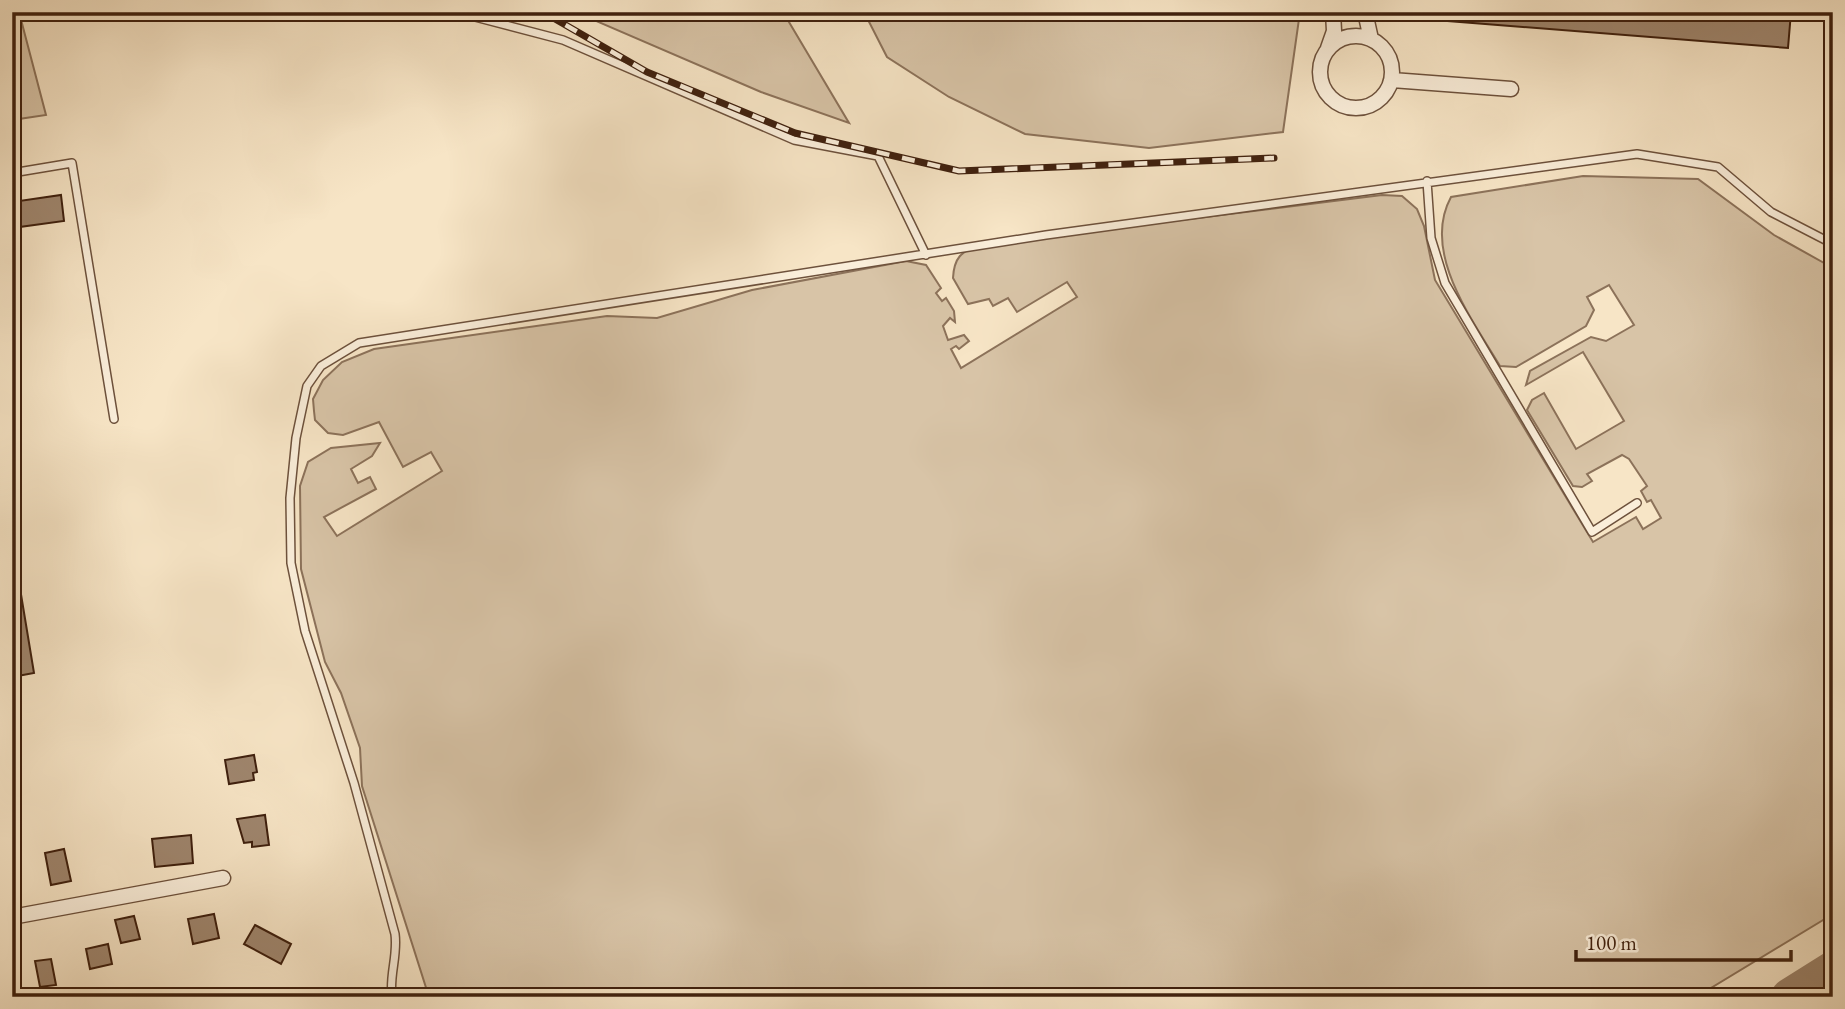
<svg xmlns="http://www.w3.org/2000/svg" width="1845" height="1009" font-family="'EB Garamond',serif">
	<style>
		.green { fill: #d8c4a7; stroke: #8c725a; stroke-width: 2 }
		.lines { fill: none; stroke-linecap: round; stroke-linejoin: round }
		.taxiway { stroke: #9b826a; stroke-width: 38 }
		.building { fill: #9f866e; stroke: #3f200e; stroke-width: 2 }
		.lane-casing { stroke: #6d513c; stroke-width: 10 }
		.street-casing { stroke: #6d513c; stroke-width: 17 }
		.lane { stroke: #faeeda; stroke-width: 7 }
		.street { stroke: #faeeda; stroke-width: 14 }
		.rail-casing { stroke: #3f200e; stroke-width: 7 }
		.rail { stroke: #faeeda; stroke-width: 4.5; stroke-dasharray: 13; stroke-linecap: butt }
	</style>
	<rect width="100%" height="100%" fill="#f7e5c6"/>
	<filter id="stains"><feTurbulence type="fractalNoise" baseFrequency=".00286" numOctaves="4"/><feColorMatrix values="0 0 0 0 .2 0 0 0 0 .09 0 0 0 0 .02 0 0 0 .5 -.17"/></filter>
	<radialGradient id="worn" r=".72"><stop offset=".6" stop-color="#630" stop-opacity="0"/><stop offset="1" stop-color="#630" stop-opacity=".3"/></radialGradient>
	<path class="green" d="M12 12H19L46 115 12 120Z
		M584 12H783L849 123 761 92 596 21Z
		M864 12H1300L1283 132 1149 148 1025 134 949 97 887 57Z
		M1583 176 1698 179 1774 235 1833 268V914L1696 997H429L362 786 360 748 341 693 325 662 301 569 300 486 308 462 331 448 380 443 372 456 351 469 358 483 370 477 376 489 324 517 337 536 442 471 431 452 403 467 379 422 343 435 328 433 315 420 314 411 313 399 323 380 342 362 374 349 607 316 657 318 752 290 906 261 926 265 941 288 936 293 942 301 946 298 954 311 955 322 950 318 943 326 948 340 964 335 969 341 959 349 956 346 951 349 961 368 1077 297 1067 282 1017 312 1008 298 993 306 989 299 968 304 953 278C954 258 961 251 980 245L1382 195 1402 196 1417 209 1424 226 1435 280 1593 542 1636 517 1643 529 1661 518 1651 500 1647 502 1641 491 1647 486 1629 459 1622 455 1587 474 1592 481 1582 487 1573 486 1527 410 1532 400 1544 393 1576 449 1624 421 1583 352 1526 385 1530 371 1591 337 1606 341 1634 325 1609 285 1587 297 1594 310 1586 326 1516 367 1500 366C1472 319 1421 252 1451 197Z"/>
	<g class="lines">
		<path class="taxiway" d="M1790 997 1833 970"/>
	</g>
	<path class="building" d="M1399 12H1791L1788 48 1398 17Z
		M61 195 64 221 12 228V202Z
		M12 540 34 673 12 677Z
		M254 755 257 772 253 773 254 780 229 784 225 760Z
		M265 815 269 845 252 847V842L244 843 237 819Z
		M191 835 193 863 155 867 152 839Z
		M64 849 71 881 51 885 45 853Z
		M214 914 219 938 193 944 188 919Z
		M134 916 140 939 121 943 115 920Z
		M255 925 291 944 281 964 244 944Z
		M108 944 112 964 90 969 86 949Z
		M51 959 56 985 40 987 35 961Z"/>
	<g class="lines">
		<defs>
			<path id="lane" d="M456 12 563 40 794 140 878 156 926 255
				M12 173 72 163 114 419
				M1427 181 1431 238 1445 283 1592 532 1637 503
				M392 997C389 975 398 956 395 934L354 783 305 631 291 563 290 498 296 438 307 386 321 366 359 343 1046 235 1637 154 1718 167 1771 212 1833 244"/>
			<path id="street" d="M1365 12 1371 39
				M1320 72a36 36 0 1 1 72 0a36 36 0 1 1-72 0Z
				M1328 48 1334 31 1333 12
				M1392 80 1511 89
				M12 917 223 878"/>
		</defs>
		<use href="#lane" class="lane-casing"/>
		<use href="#street" class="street-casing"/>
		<use href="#lane" class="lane"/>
		<use href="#street" class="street"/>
		<defs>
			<path id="rail" d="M543 12 647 72 795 133 959 171 1274 158"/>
		</defs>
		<use href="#rail" class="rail-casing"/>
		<use href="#rail" class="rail"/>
	</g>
	<rect width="1845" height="1009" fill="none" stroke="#f7e5c6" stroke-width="42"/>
	<rect x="14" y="14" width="1817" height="981" fill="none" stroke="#3f200e" stroke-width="3.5"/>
	<rect x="21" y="21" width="1803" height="967" fill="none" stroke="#3f200e" stroke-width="2"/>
	<path d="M1576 950v10h215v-10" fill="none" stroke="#3f200e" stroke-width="3.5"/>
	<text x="1586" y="950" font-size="21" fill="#3f200e" stroke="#faeeda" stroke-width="5" paint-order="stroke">100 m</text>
	<rect width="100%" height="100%" filter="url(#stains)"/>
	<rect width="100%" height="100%" fill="url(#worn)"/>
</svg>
